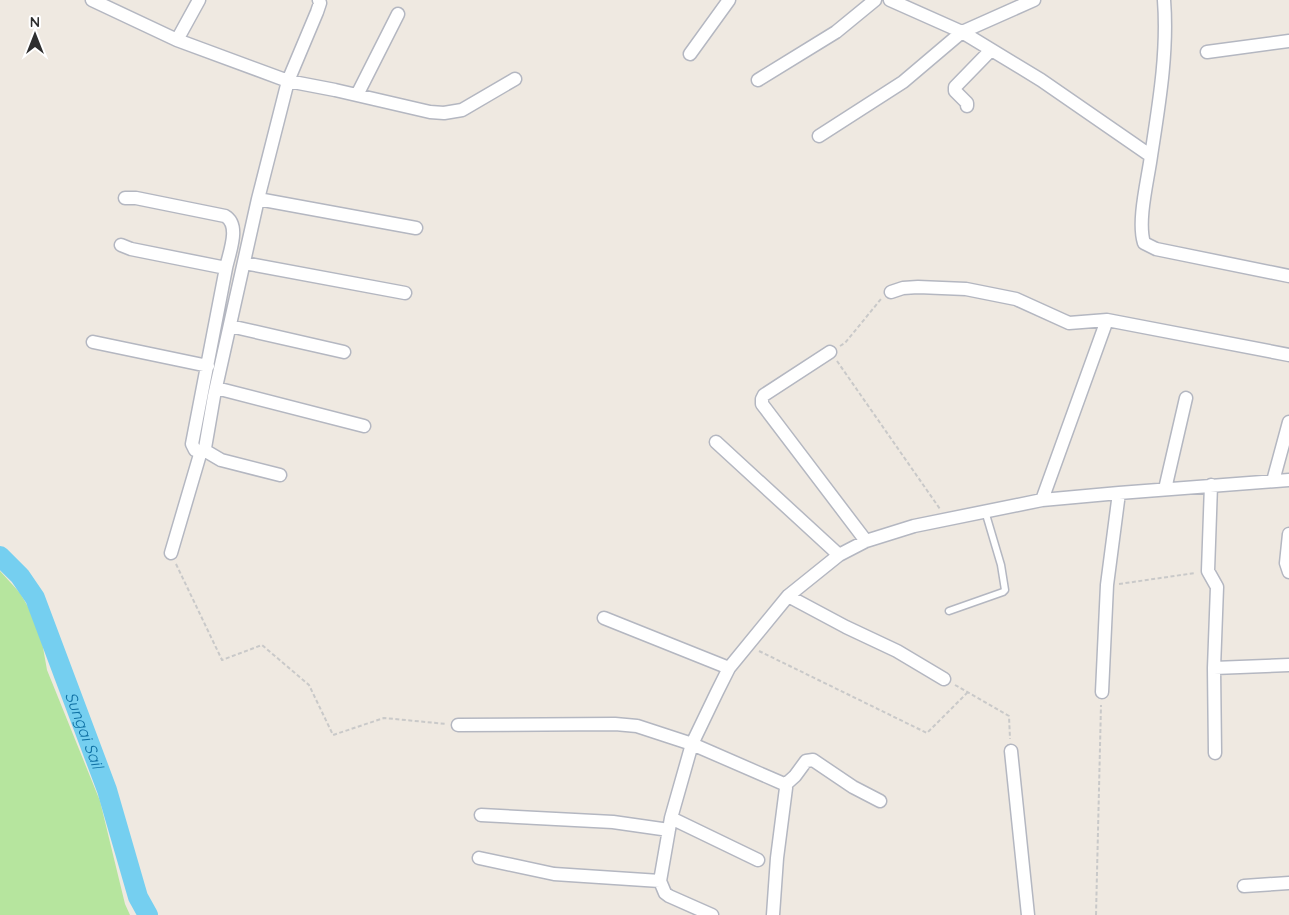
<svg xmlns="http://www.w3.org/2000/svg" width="1289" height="915" font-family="Quicksand,sans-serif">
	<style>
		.green { fill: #b6e59e }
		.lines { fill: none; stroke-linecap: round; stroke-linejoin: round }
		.river { stroke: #75cff0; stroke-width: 20 }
		.service-casing { stroke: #b4b7c1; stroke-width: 9 }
		.minor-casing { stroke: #b4b7c1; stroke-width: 15 }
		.path { stroke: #c9c9c9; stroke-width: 2; stroke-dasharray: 4 2.5; stroke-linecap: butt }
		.service { stroke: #fff; stroke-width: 6 }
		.minor { stroke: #fff; stroke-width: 12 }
		.labels { text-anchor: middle; stroke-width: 4.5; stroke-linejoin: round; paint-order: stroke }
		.water-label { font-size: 16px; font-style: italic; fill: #0d6fa3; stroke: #fff }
	</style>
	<rect width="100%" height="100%" fill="#efe9e1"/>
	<path class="green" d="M0 571 20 593 38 624 41 636 47 670 100 801 125 904 130 915H0Z"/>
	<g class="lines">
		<path class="river" id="s1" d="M0 556 20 576 35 598 107 790 138 897 148 915"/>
		<defs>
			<path id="service" d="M949 611 1003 592 1005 590 1001 565 985 511"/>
			<path id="minor" d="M92 0 177 40 288 81 335 90 430 112 444 113 462 110 515 79
				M890 0 962 32 1041 80 1151 156C1148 179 1137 221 1144 243L1156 249 1289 276
				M177 40 199 0
				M1207 52 1289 41
				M690 54 729 0
				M758 80 836 32 875 0
				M357 95 398 14
				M967 106V103L955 91V87L991 50
				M819 136 903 82 962 32 1034 0
				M1151 156C1159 104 1168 52 1164 0
				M258 199 416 228
				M121 245 131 249 226 268C229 253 241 225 225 216L136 198H125
				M244 263 405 293
				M891 292 903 288 918 287 966 289 1016 299 1069 323 1107 320 1289 355
				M230 326 344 352
				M93 342 208 366
				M830 352 764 395 762 399V404L866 541
				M216 388 364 426
				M716 442 839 555
				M204 450 221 460 280 475
				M201 451 195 450 192 444 226 268
				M1273 481 1289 422
				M1211 485 1208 571 1217 587 1214 668 1215 753
				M1165 489 1186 398
				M1042 500 1107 320
				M1289 534 1286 563 1289 572
				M171 553 201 451 205 448 214 396 258 199 288 81 317 12 320 3 319 0
				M788 596 846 627 897 651 944 679
				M604 618 729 668
				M1214 668 1289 665
				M1102 692 1107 585 1119 493
				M458 725 615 724 637 726 692 744 784 784 786 788 777 858 773 915
				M1011 751 1028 915
				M785 785 795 776 806 761 813 760 853 787 880 801
				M481 815 613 822 669 830
				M671 818 758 860
				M479 858 554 874 660 881
				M1244 886 1289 883
				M712 915 669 896 665 893 660 881 671 818 692 744 717 692 729 668 788 596 839 555 866 541 914 526 1042 500 1119 493 1289 480"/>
		</defs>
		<use href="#service" class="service-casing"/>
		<use href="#minor" class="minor-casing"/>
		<path class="path" d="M840 346 845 343 881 299
			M837 361 940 509
			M176 564 222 660 262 645 309 685 333 735 384 718 447 724
			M1119 584 1195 573
			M759 651 927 733 968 692
			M955 685 1009 716 1010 739
			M1096 915 1101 705"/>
		<use href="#service" class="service"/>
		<use href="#minor" class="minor"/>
	</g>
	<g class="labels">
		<g class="water-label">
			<text dy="6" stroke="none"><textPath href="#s1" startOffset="196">Sungai Sail</textPath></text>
		</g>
	</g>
	<g transform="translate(35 35)" stroke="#ffffff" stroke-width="4" paint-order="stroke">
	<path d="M0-4L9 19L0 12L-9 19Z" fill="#2e2e2e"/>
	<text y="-8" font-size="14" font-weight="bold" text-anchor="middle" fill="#2e2e2e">N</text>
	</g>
</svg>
